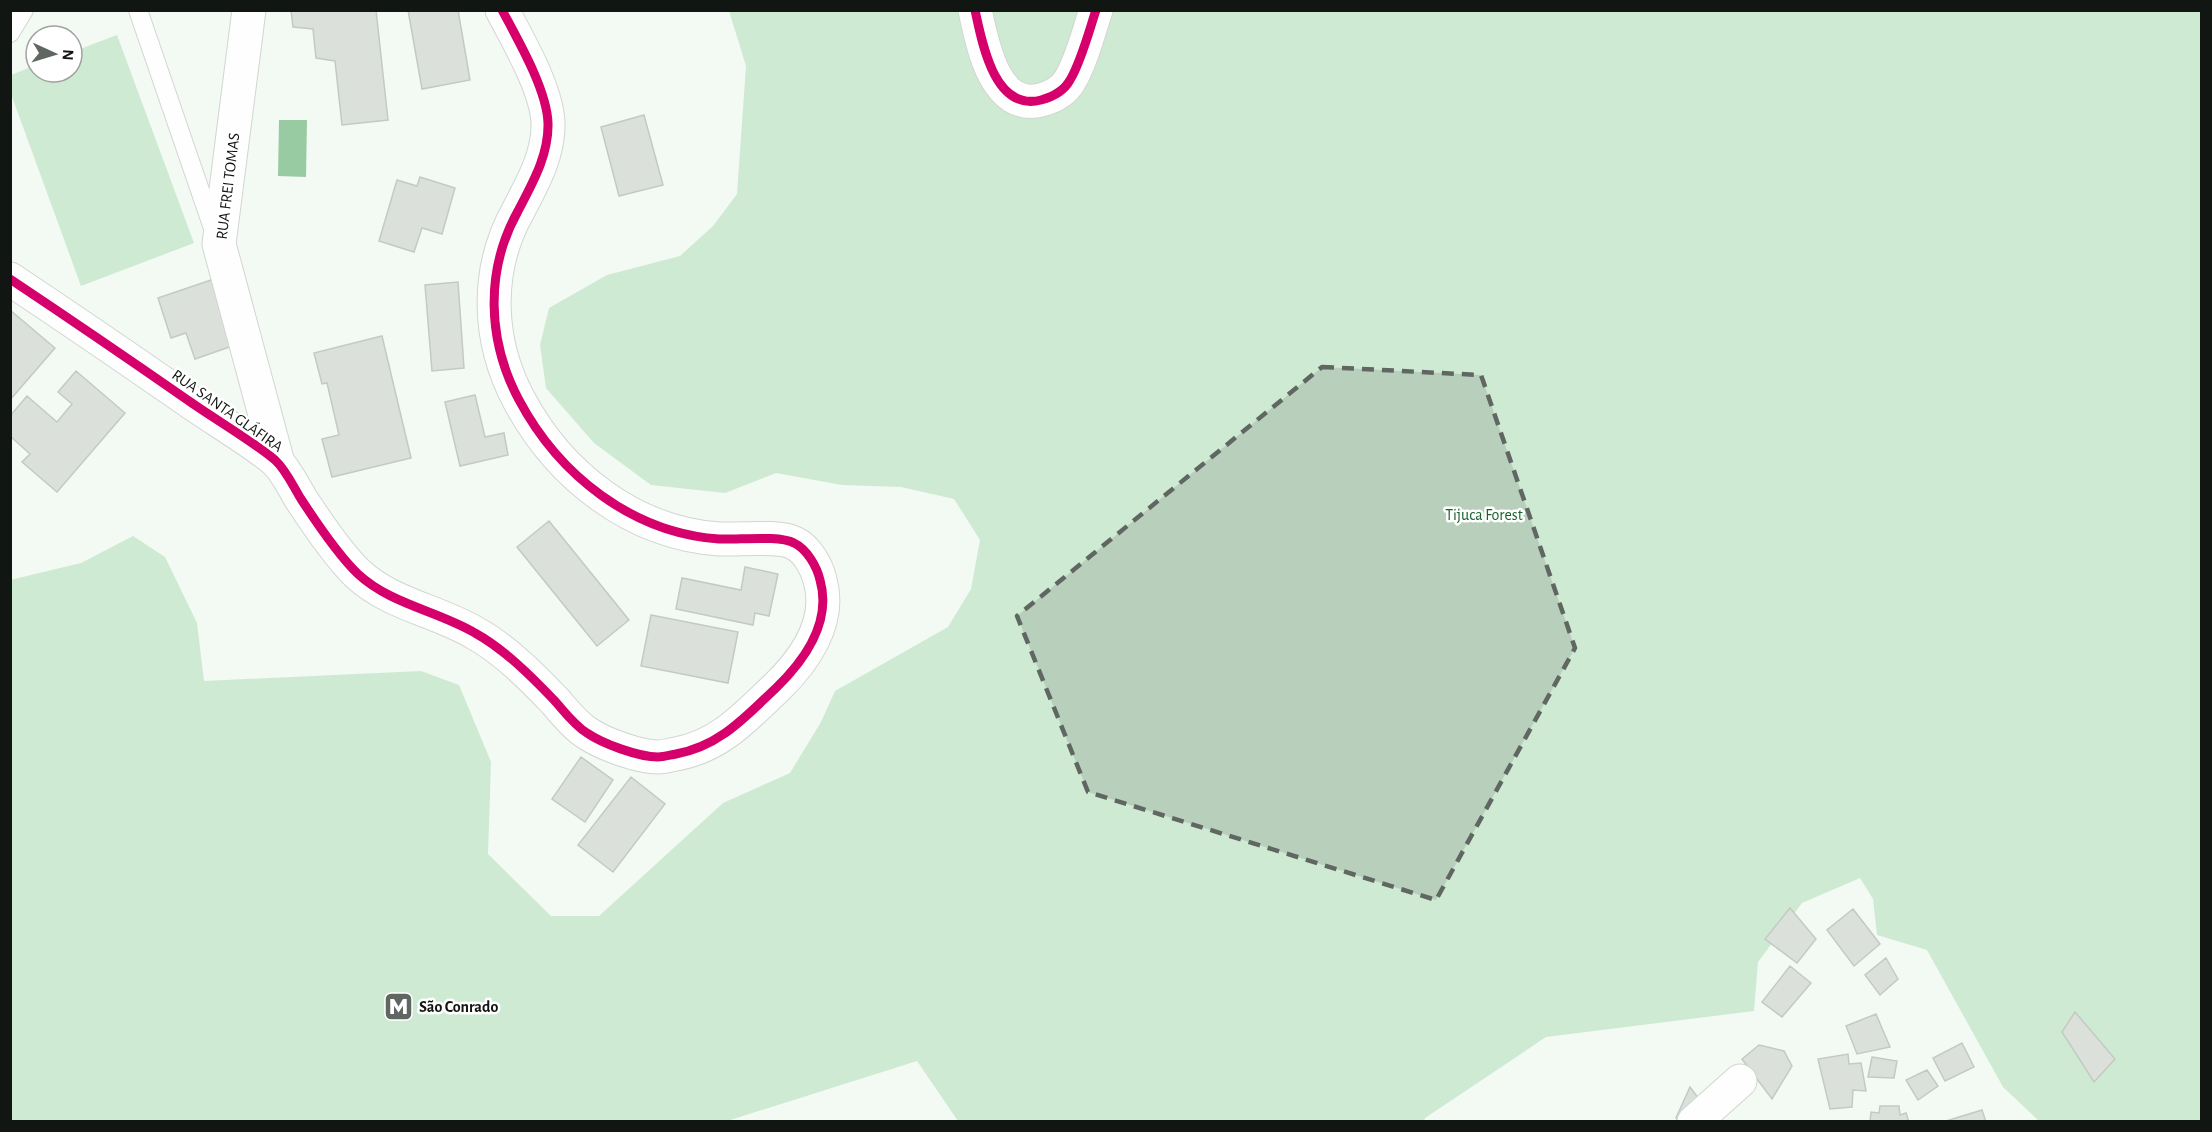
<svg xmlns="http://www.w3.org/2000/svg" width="2212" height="1132" font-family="'Alegreya Sans',sans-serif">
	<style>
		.green { fill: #ceead3 }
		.water { fill: #98cba2 }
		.building { fill: #dbe0db; stroke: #c3cac4; stroke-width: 1.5 }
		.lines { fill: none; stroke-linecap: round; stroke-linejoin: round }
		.lane-casing { stroke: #d1d6d1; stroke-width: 20 }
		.street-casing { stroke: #d1d6d1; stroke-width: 35 }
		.lane { stroke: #fdfefd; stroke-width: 18 }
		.street { stroke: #fdfefd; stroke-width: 33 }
		.cycleway-casing { stroke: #fff; stroke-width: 13 }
		.cycleway { stroke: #d6006c; stroke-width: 9 }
		.marked { fill: #606661; fill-opacity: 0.2; stroke: #606661; stroke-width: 4.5; stroke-dasharray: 12 8; stroke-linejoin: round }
		.labels { text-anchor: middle; stroke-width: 5; stroke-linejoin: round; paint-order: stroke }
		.street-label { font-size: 16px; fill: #121612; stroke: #fff }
		.park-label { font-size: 16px; fill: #18632f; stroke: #fff }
		.poi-label { font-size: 16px; font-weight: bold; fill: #121612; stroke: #fff; text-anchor: start }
	</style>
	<rect width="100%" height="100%" fill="#f2faf3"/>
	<path class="green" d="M729 11H2201V1121H2039L2003 1087 1927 950 1877 935 1873 899 1860 878 1802 903 1758 962 1754 1011 1546 1037 1425 1118 1424 1121H958L917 1061 727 1121H11L10 580 81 563 133 536 165 557 197 623 204 681 421 671 459 685 491 762 488 854 551 916H599L723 803 790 773 821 722 835 691 948 627 971 589 980 540 954 499 901 487 842 485 776 473 725 493 651 485 594 443 546 388 540 345 549 308 607 275 680 256 713 226 737 194 746 66Z
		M117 35 194 243 81 286 11 94V75L36 65V72H72V52Z"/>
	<path class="water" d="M279 120H307L306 177 278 176Z"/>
	<path class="building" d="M291 10H376L388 120 342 125 335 61 316 58 313 29 293 27Z
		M408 10H458L470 80 422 89Z
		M644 115 663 185 619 196 601 127Z
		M420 177 455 188 442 234 422 228 414 252 379 241 397 180 417 186Z
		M217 278 238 344 195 359 186 333 171 338 158 298Z
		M458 282 464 368 432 371 425 285Z
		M10 310 55 348 10 400Z
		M382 336 411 458 332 477 322 439 339 435 327 383 322 384 314 353Z
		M76 371 125 413 57 492 22 462 30 454 10 436V416L27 396 57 422 72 404 58 392Z
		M475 395 485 437 504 433 508 455 460 466 445 402Z
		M549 521 629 620 597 646 517 547Z
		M745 567 778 574 769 616 755 613 753 625 676 609 682 578 741 590Z
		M651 615 738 632 728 683 641 666Z
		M581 757 613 780 585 822 552 799Z
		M631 777 665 804 613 872 578 845Z
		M1790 908 1816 939 1797 963 1765 939Z
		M1853 909 1880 944 1854 966 1827 930Z
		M1886 958 1898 979 1880 995 1865 975Z
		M1790 966 1811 983 1782 1017 1762 1002Z
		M2075 1012 2115 1059 2094 1082 2062 1032Z
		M1876 1014 1890 1047 1857 1054 1846 1026Z
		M1962 1043 1974 1067 1945 1081 1933 1058Z
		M1759 1045 1784 1051 1792 1066 1772 1099 1742 1059Z
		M1848 1054 1849 1064 1861 1063 1866 1091 1853 1090 1852 1107 1830 1109 1818 1059Z
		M1872 1057 1897 1061 1894 1078 1868 1077Z
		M1927 1070 1938 1086 1918 1100 1906 1080Z
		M1690 1087 1716 1122H1679L1676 1118Z
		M1880 1106H1899L1900 1115 1906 1113 1909 1122H1870L1871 1112 1879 1113Z
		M1982 1110 1986 1122 1946 1121Z"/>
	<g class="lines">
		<defs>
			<path id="lane" d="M138 10 214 231
				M10 33 24 10"/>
			<path id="street" d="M249 10 219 244 278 463
				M975 10C982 42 994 112 1041 100 1052 97 1064 91 1070 80 1081 62 1089 31 1096 10
				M10 279C70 319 130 360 189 401 216 420 251 440 275 460 286 470 293 486 301 499 316 522 338 555 358 574 390 604 438 611 475 633 504 649 531 676 554 700 564 711 574 725 587 733 603 744 639 757 658 757 664 757 670 755 676 754 720 746 745 717 776 688 804 661 832 622 820 580 817 567 807 549 794 543 779 535 738 540 719 539 632 533 559 475 519 400 487 340 485 270 518 211 532 184 549 155 548 123 547 90 518 40 502 10
				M1694 1122 1740 1081"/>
		</defs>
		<use href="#lane" class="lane-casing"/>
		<use href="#street" class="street-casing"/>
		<use href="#lane" class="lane"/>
		<use href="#street" class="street"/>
		<defs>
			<path id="cycleway" d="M975 10C982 42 994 112 1041 100 1052 97 1064 91 1070 80 1081 62 1089 31 1096 10
				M10 279C70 319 130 360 189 401 216 420 251 440 275 460 286 470 293 486 301 499 316 522 338 555 358 574 390 604 438 611 475 633 504 649 531 676 554 700 564 711 574 725 587 733 603 744 639 757 658 757 664 757 670 755 676 754 720 746 745 717 776 688 804 661 832 622 820 580 817 567 807 549 794 543 779 535 738 540 719 539 632 533 559 475 519 400 487 340 485 270 518 211 532 184 549 155 548 123 547 90 518 40 502 10"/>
		</defs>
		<use href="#cycleway" class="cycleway-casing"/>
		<use href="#cycleway" class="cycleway"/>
	</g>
	<path class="marked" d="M1322 367 1481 375 1575 648 1436 900 1088 792 1017 616Z"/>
	<defs>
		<symbol id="metro-square" viewBox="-11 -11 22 22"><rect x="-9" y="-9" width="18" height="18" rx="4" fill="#606661" stroke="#fff"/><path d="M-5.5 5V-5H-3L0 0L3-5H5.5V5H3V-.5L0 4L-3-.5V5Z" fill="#fff"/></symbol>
	</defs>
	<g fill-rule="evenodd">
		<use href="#metro-square" x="382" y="990" width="33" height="33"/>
	</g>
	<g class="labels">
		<g class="street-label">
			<text transform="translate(227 186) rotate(-83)" y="6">RUA FREI TOMAS</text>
			<text transform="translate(228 410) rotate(35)" y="6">RUA SANTA GLÁFIRA</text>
		</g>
		<g class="park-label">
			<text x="1484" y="520">Tijuca Forest</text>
		</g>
		<g class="poi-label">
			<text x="419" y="1012">São Conrado</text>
		</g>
	</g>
	<rect width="2212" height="1132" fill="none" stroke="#121612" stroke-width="24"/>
	<g transform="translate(54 54) rotate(94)"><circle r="28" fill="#ffffff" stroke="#a0a2a0" stroke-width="1.5"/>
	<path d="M0-4.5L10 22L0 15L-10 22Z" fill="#606661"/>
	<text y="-9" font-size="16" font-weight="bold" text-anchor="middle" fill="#121612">N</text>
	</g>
</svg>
